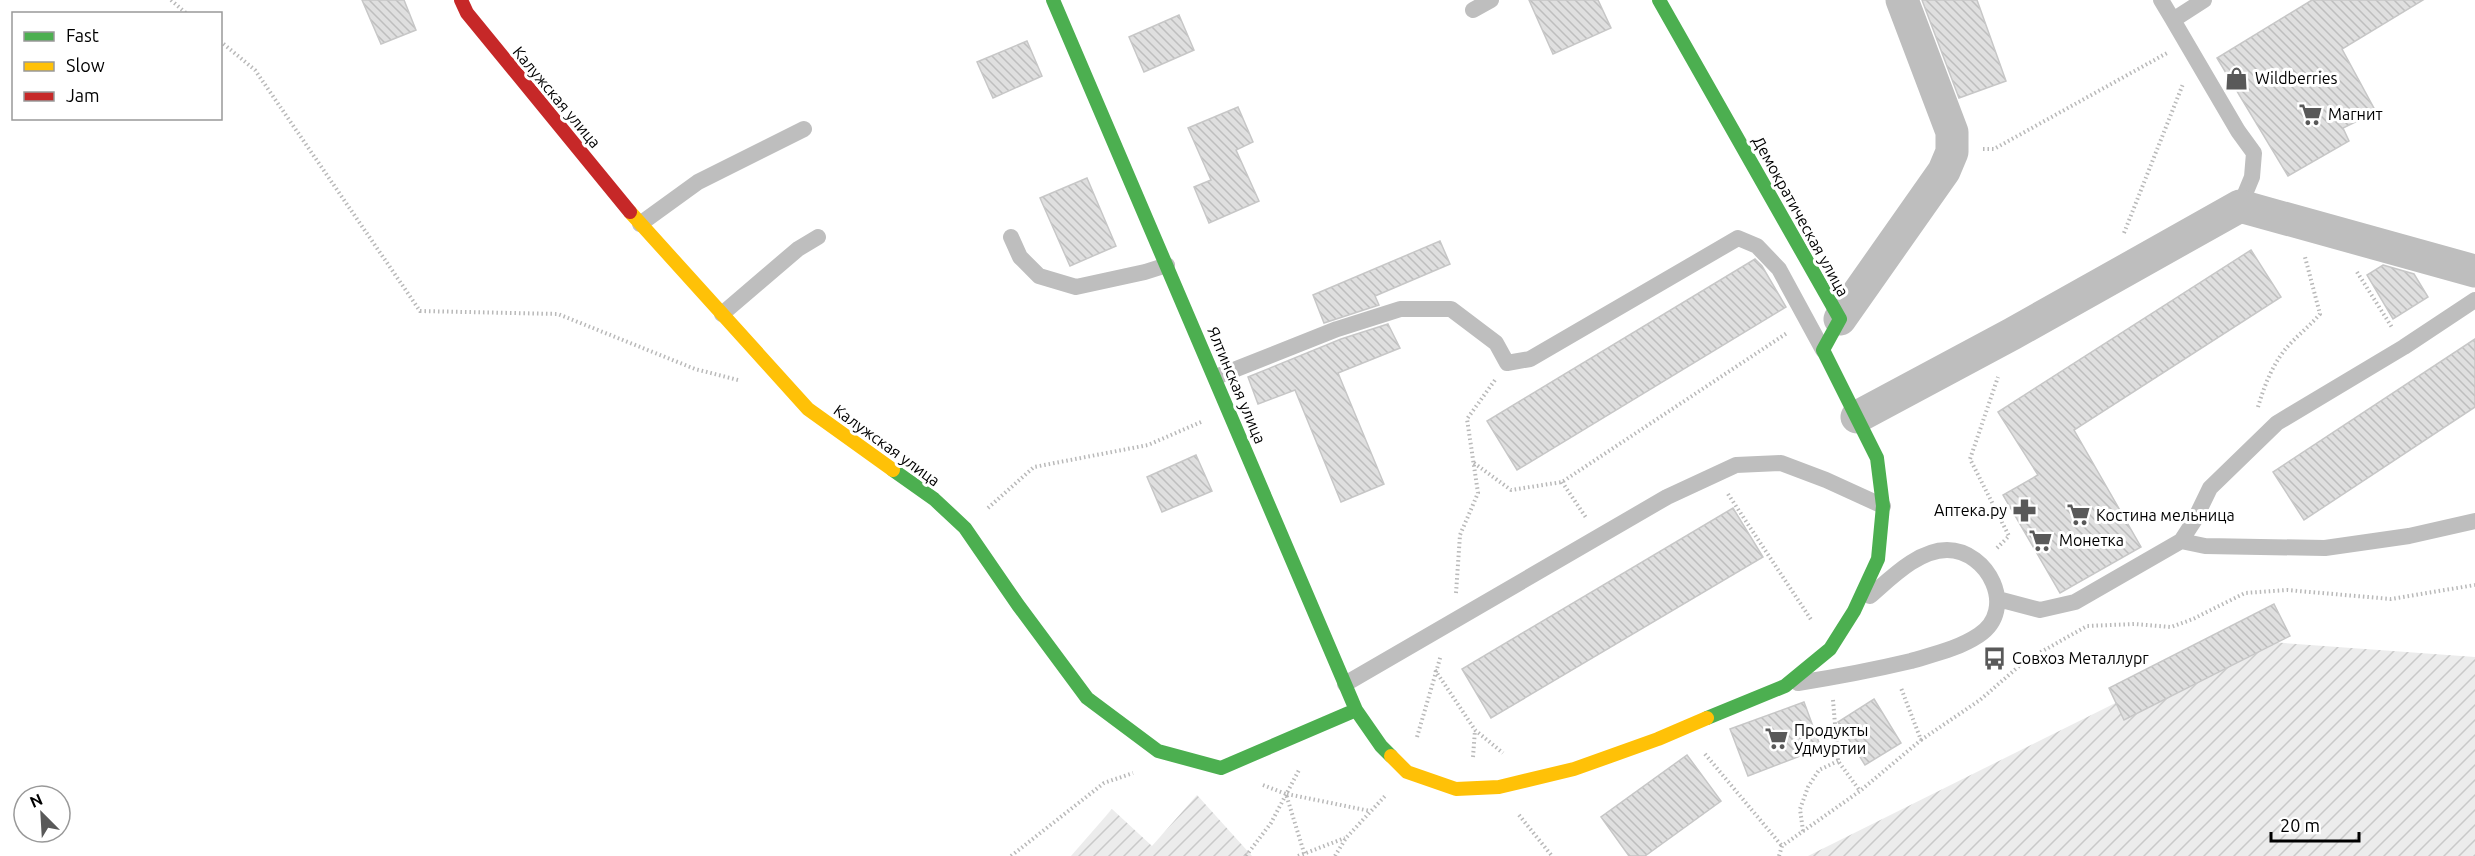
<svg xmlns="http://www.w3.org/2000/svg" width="2475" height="856" font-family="Ubuntu,sans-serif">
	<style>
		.garden { fill: url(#garden-furrows) }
		.building { fill: url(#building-back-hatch); stroke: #c7c7c7; stroke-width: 1.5 }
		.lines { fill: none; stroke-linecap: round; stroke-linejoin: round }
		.path { stroke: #b9b9b9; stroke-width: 4; stroke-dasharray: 1.5 3; stroke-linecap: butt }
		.lane { stroke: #bebebe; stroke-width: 16 }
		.street { stroke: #bebebe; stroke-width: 33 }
		.fast { stroke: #4caf50; stroke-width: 14 }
		.slow { stroke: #ffc107; stroke-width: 14 }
		.jam { stroke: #c62828; stroke-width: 14 }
		.labels { text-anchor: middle; stroke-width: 6; stroke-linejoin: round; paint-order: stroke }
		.poi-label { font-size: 16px; fill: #000; stroke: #fff; text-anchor: start }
		.street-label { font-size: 16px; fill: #000; stroke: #fff }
	</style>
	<defs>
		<pattern id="garden-furrows" width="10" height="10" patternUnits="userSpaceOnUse" patternTransform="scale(1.5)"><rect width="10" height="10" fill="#ececec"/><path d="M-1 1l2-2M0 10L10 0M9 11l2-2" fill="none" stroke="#c9c9c9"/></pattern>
		<pattern id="building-back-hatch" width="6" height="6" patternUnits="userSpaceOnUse" patternTransform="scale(1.5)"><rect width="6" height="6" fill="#dfdfdf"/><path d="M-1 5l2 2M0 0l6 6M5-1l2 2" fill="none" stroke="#bebebe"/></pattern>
	</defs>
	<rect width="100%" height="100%" fill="#fff"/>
	<path class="garden" d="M2242 640 2475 657V856H1808Z
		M1197 795 1252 856H1071L1112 809 1152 846Z"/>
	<path class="building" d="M362 0H404L416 30 381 44Z
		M1529 0H1598L1611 28 1553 54Z
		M1922 0H1977L2006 81 1959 98Z
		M2312 0H2423L2342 49 2376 112 2343 128 2349 141 2288 176 2217 58Z
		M1179 15 1194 50 1144 72 1129 37Z
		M1027 41 1042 76 993 98 977 62Z
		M1238 107 1253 142 1236 150 1259 201 1209 223 1194 187 1211 180 1188 128Z
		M1087 178 1116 246 1070 266 1040 198Z
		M1440 241 1450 264 1375 296 1379 305 1324 323 1313 295Z
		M2251 250 2281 297 2074 430 2141 547 2060 593 2003 495 2038 475 1998 412Z
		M1755 259 1762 266 1786 307 1517 470 1487 421Z
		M2383 265 2414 274 2428 297 2393 319 2367 275Z
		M1388 324 1400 348 1338 373 1384 484 1341 502 1295 390 1258 404 1248 377 1341 339Z
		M2475 339V407L2304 520 2273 472Z
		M1196 455 1212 491 1162 512 1147 477Z
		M1733 508 1763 557 1491 718 1462 669Z
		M2274 604 2290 636 2124 720 2109 688Z
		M1874 699 1901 743 1865 765 1838 722Z
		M1804 702 1821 748 1748 776 1730 729Z
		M1687 755 1721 801 1645 856H1629L1601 817Z"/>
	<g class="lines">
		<path class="path" d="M171 0 187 14
			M220 41 255 70 420 311 558 314 695 369 738 380
			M1983 149H1994L2167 53
			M2124 233 2183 84
			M2357 272 2393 329
			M2258 407C2264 387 2271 368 2284 351 2294 338 2309 327 2320 314L2305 257
			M1474 463 1511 490 1562 482 1787 333
			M1562 482 1587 519
			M1728 494 1812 621
			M988 508 1034 467 1148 445 1201 422
			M1997 548 2009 536 1970 459 1998 377
			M1456 593 1460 535 1478 493 1467 419 1495 380
			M1435 670 1475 730 1503 753
			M1833 700 1838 761 1860 791
			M1417 737 1441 655
			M1921 740 1980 700 2025 661 2087 626 2135 624 2171 627 2193 619 2245 593 2287 590 2391 599 2475 585
			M1705 754 1782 846
			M1473 757 1475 730
			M1263 785 1286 794 1305 856
			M1287 794 1370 811
			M1519 815 1552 856
			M1803 831 1800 809 1808 787 1819 770 1838 761
			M1011 856 1104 783 1133 773
			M1246 856 1271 823 1299 770
			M1298 856 1345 838
			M1335 856 1346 838 1386 795
			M1779 856 1782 846 1860 791 1921 740 1901 688"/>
		<path class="lane" d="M2161 0 2173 20
			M2204 0 2173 20 2238 131 2254 153 2252 177 2240 206
			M1473 10 1491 0
			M640 224 698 182 804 129
			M1011 237 1020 257 1039 276 1076 287 1145 272 1167 265
			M722 314 798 249 818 237
			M1216 377 1337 329 1400 309H1451L1496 343 1507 363 1530 359 1738 238 1757 246 1779 269 1823 350
			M2181 541 2205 546 2325 548 2409 536 2475 521
			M1998 599 2040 610 2075 602 2181 541 2194 521 2210 488 2277 423 2404 347 2475 300
			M1798 683C1836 677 1873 670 1911 661 1934 654 1958 649 1979 635 2018 609 1988 550 1947 550 1918 550 1891 578 1870 596
			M1345 684 1667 497 1736 465 1781 463 1826 480 1883 506"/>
		<path class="street" d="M1840 319 1944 171 1952 152V132L1902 0
			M1857 417 2012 334 2240 206 2475 271"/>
		<path class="fast" d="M1053 0 1356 710 1381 746 1391 756
			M1659 0 1840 319 1823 350 1877 458 1883 506 1878 559 1854 611 1830 649 1785 686 1707 718
			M893 470 934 499 965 528 1018 605 1087 698 1158 751 1221 768 1356 710"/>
		<path class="slow" d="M630 212 808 409 893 470
			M1391 756 1407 772 1456 789 1499 787 1574 769 1658 739 1707 718"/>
		<path class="jam" d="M461 0 467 13 630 212"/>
	</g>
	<defs>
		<symbol id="shop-bare" viewBox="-9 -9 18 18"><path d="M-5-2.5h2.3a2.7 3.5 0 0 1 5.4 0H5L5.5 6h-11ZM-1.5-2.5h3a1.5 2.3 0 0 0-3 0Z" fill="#595959" stroke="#fff" stroke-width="2.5" paint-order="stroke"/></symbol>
		<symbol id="supermarket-bare" viewBox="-9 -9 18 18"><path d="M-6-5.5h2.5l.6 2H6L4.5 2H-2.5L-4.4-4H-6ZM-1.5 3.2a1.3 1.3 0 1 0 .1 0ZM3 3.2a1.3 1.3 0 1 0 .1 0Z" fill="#595959" stroke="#fff" stroke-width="2.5" paint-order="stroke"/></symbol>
		<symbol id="pharmacy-bare" viewBox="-9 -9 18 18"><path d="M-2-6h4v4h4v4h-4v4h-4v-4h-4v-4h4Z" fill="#595959" stroke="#fff" stroke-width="2.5" paint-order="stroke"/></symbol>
		<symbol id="bus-bare" viewBox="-9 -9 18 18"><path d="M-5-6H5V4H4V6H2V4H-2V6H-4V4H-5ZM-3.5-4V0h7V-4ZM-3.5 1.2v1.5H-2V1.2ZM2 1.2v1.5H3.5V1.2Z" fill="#595959" stroke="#fff" stroke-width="2.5" paint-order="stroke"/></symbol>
	</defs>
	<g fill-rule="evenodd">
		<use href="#shop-bare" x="2220" y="62" width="33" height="33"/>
		<use href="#supermarket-bare" x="2294" y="98" width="33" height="33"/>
		<use href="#pharmacy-bare" x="2008" y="494" width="33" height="33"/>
		<use href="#supermarket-bare" x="2062" y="498" width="33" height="33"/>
		<use href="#supermarket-bare" x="2024" y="524" width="33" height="33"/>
		<use href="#bus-bare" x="1978" y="642" width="33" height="33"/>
		<use href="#supermarket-bare" x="1760" y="722" width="33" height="33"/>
	</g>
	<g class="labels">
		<g class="poi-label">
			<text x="2255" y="84">Wildberries</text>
			<text x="2328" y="120">Магнит</text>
			<text x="2007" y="516" text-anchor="end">Аптека.ру</text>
			<text x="2096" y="521">Костина мельница</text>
			<text x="2059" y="546">Монетка</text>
			<text x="2012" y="664">Совхоз Металлург</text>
			<text x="1794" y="736">Продукты<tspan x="1794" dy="18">Удмуртии</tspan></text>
		</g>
		<g class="street-label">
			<text transform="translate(557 97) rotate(50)" y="6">Калужская улица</text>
			<text transform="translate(1801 216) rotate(61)" y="6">Демократическая улица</text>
			<text transform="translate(1237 385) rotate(67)" y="6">Ялтинская улица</text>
			<text transform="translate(887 445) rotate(36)" y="6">Калужская улица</text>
		</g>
	</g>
	<rect x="12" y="12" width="210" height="108" fill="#ffffff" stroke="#999999" stroke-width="1.5"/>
	<rect x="24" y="32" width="30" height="9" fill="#4caf50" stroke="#999999" stroke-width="1.5"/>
	<text x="66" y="42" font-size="18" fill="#000000">Fast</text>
	<rect x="24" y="62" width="30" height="9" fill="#ffc107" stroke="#999999" stroke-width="1.5"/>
	<text x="66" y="72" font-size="18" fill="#000000">Slow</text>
	<rect x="24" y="92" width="30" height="9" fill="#c62828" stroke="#999999" stroke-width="1.5"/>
	<text x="66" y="102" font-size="18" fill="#000000">Jam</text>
	<g transform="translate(42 814) rotate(336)"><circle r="28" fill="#ffffff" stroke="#999999" stroke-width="1.5"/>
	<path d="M0-4.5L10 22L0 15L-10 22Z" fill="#595959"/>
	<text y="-9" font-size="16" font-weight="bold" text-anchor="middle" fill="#000000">N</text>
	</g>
	<path d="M2271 832v9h88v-9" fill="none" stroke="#000000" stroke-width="3"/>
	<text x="2280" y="832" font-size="18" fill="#000000" stroke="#ffffff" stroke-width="4.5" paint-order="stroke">20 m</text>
</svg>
